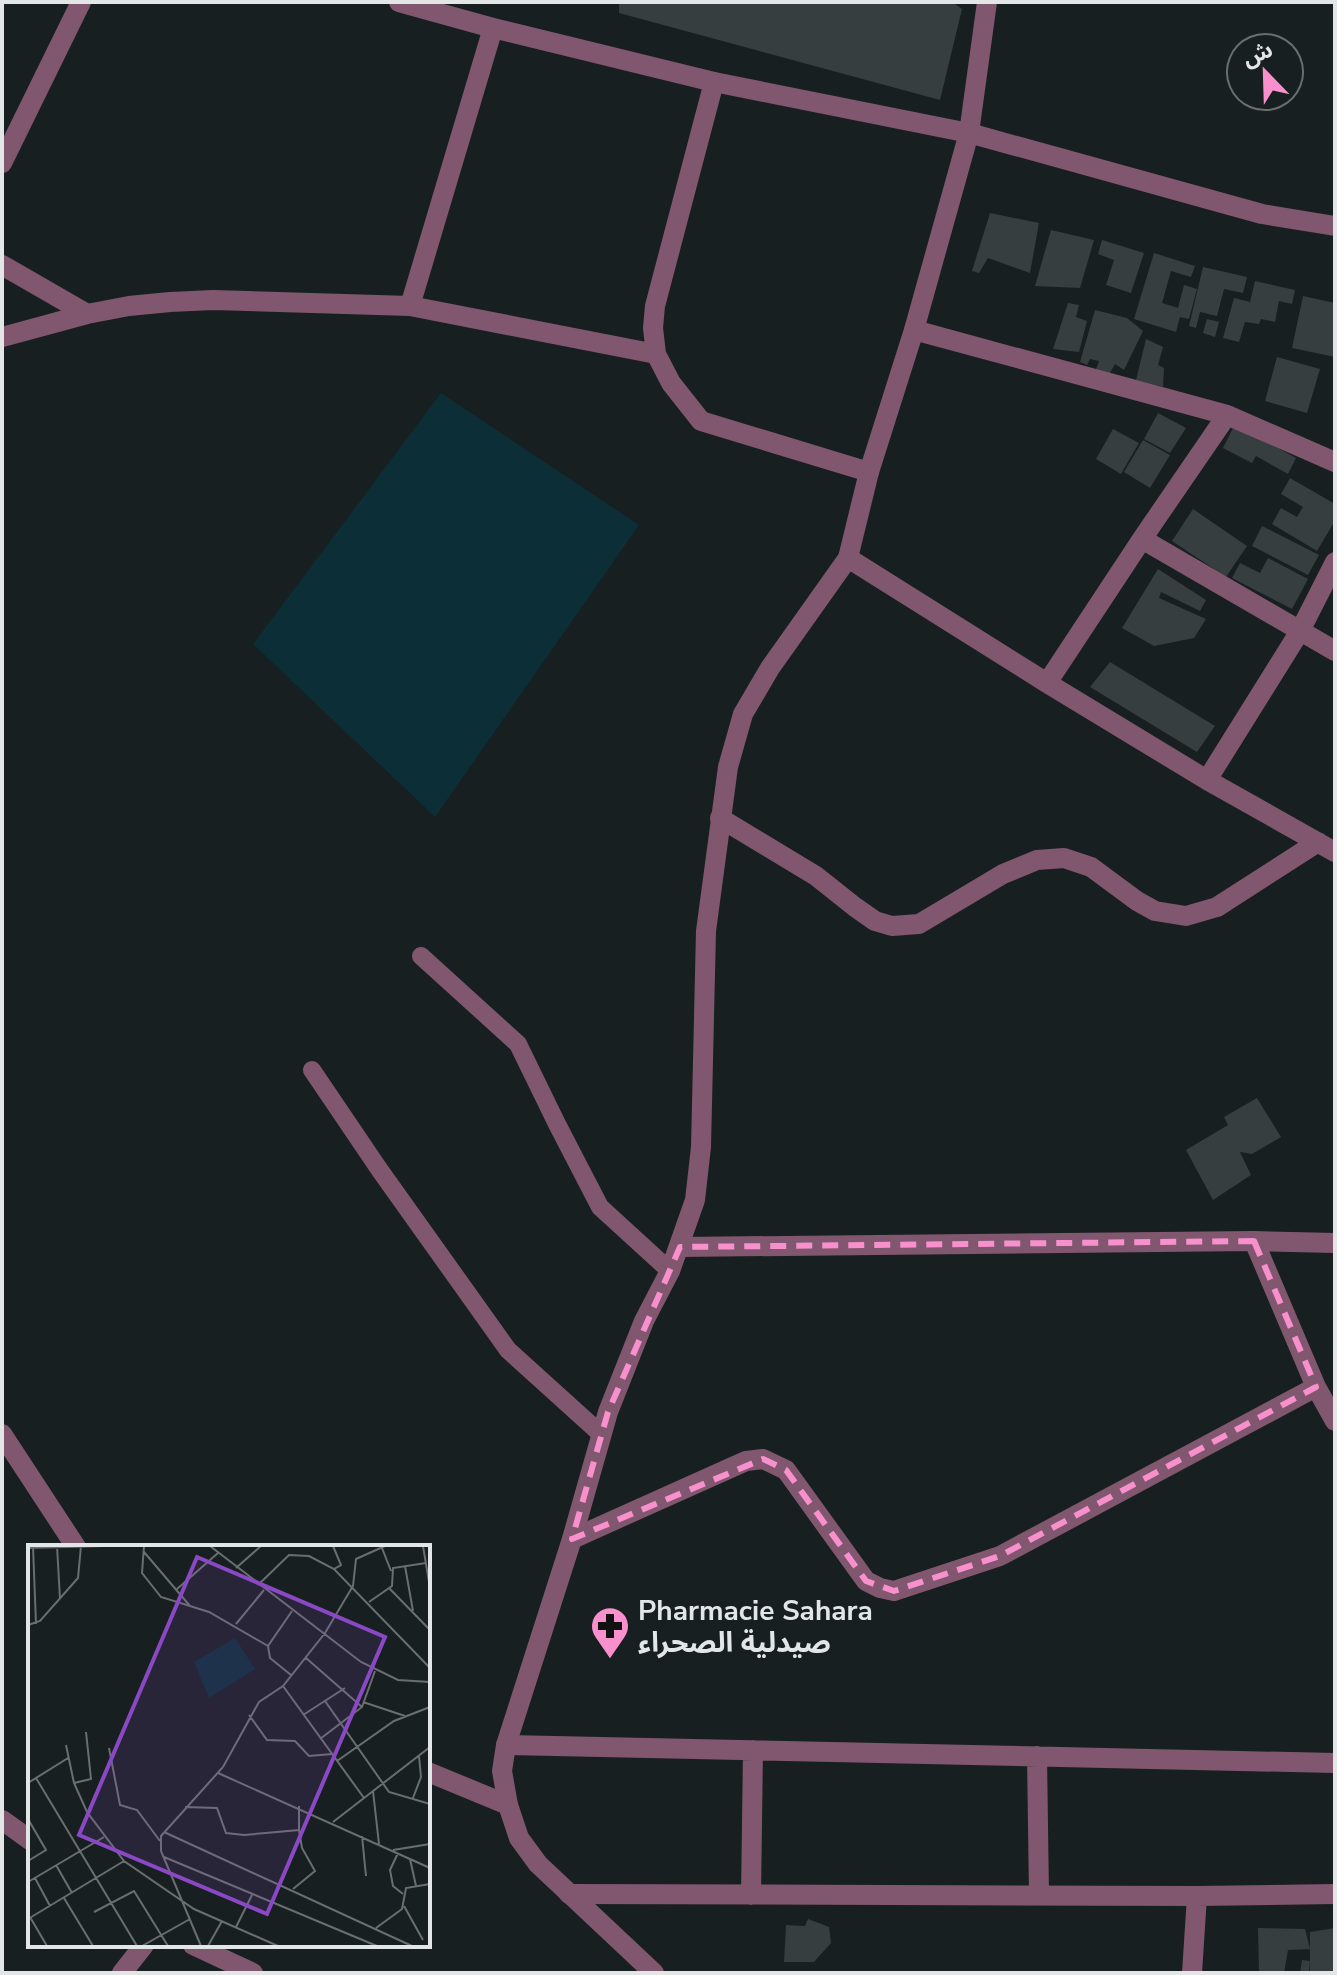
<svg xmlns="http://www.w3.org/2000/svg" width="1337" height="1975" font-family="'Nunito Sans','Noto Sans Arabic',sans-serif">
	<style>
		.green { fill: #0b2e37 }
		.building { fill: #373e40 }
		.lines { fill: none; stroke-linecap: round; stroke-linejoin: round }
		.service { stroke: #80576e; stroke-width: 18 }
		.minor { stroke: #80576e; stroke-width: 20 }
		.tertiary { stroke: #80576e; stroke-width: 20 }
		.marked { fill: none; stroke: #f790cd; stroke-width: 6; stroke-dasharray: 16 10; stroke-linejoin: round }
		.labels { text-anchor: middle; stroke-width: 6; stroke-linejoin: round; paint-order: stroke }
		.poi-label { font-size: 28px; font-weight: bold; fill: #e2e6e7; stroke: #181f21; text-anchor: start }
		.inset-road { fill: none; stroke: #696f70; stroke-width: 2 }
		.view { fill: #8a48c5; fill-opacity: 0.15; stroke: #8a48c5; stroke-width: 4 }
		.inset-edge { fill: none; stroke: #e2e6e7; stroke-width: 4 }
	</style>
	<rect width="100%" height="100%" fill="#181f21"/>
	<path class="green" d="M441 393 639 525 435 817 253 644Z"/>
	<path class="building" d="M619 2H952L962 9 940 100 619 13Z
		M990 213 1039 223 1030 273 988 258 979 273 972 271Z
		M1051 230 1094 240 1080 288 1035 286Z
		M1102 240 1144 253 1131 293 1106 285 1114 260 1098 254Z
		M1154 253 1195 266 1191 277 1171 271 1162 303 1178 308 1184 285 1197 289 1189 319 1180 317 1176 332 1134 319Z
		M1203 267 1247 277 1243 293 1224 289 1217 316 1200 312 1196 328 1189 326Z
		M1255 281 1295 290 1292 304 1279 301 1275 322 1261 319 1259 324 1245 322 1239 342 1223 338 1234 298 1250 302Z
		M1303 296 1335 303V357L1292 348Z
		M1068 303 1079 305 1076 317 1087 321 1079 352 1053 349Z
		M1095 310 1127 318 1143 331 1124 370 1115 364 1106 380 1095 372 1099 361 1090 359 1087 365 1080 362Z
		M1207 319 1219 322 1215 337 1203 333Z
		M1146 339 1163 347 1158 365 1164 368 1163 387 1136 380Z
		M1277 357 1320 369 1307 413 1265 401Z
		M1158 413 1186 428 1170 453 1144 439Z
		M1235 424 1296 458 1288 474 1256 456 1252 463 1223 448Z
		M1113 429 1139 443 1121 474 1096 459Z
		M1143 440 1170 455 1150 488 1124 472Z
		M1290 478 1335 504V525L1333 524 1317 551 1272 524 1281 508 1297 517 1303 507 1281 494Z
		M1193 509 1247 546 1226 577 1172 541Z
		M1262 526 1319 555 1308 575 1252 546Z
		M1268 558 1308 579 1292 609 1232 578 1240 563 1260 573Z
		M1158 569 1206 600 1200 611 1161 592 1159 598 1206 619 1194 638 1154 646 1122 628Z
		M1110 662 1215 726 1197 752 1090 687Z
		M1257 1098 1281 1137 1252 1154 1240 1152 1251 1175 1213 1200 1186 1150 1228 1125 1224 1117Z
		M808 1919 829 1927 831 1943 814 1962H784L786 1925 805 1926Z
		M1258 1928 1305 1929 1310 1949 1288 1950 1284 1973H1259Z
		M1335 1928V1973H1310V1932Z
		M1302 1960 1310 1961 1309 1973H1300Z"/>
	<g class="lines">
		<path class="service" d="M421 956 518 1044 557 1124 600 1207 670 1271
			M312 1070 379 1169 508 1350 602 1435"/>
		<path class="minor" d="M714 82 655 306 653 328 656 354 671 383 701 421 869 472
			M969 133 987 2
			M2 163 81 2
			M2 265 87 314
			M410 306 493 28
			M914 330 1227 415 1335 462
			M2 337 87 314 129 306 170 302 213 300 410 306 656 354
			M1142 539 1335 651
			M848 558 1047 683 1207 780 1335 852
			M1047 683 1142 539 1227 415
			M1207 780 1300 631 1335 562
			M720 818 816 876 855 907 875 921 892 926 919 924 1003 874 1037 860 1064 858 1091 867 1137 901 1155 911 1186 916 1217 907 1318 842
			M680 1247 1254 1241 1335 1243
			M1316 1387 1335 1421
			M2 1434 76 1547
			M572 1539 746 1461 763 1459 786 1470 866 1581 880 1588 894 1591 1000 1556 1316 1387 1254 1241
			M506 1745 1335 1763
			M1037 1756 1039 1895
			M428 1772 508 1805
			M2 1820 30 1840
			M569 1894 1197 1896 1335 1894
			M751 1895 753 1750
			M193 1945 253 1973
			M122 1973 144 1945
			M1192 1973 1197 1896"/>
		<path class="tertiary" d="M399 2 493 28 714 82 969 133 1262 214 1335 226
			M654 1973 538 1864 519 1838 508 1805 502 1771 506 1745 572 1539 608 1412 644 1321 670 1271 695 1200 701 1147 706 931 728 767 743 714 770 668 848 558 869 472 914 330 969 133"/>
	</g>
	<path class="marked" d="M1254 1241 1316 1387 1000 1556 894 1591 866 1581 786 1470 763 1459 572 1539 608 1412 680 1247Z"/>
	<defs>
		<symbol id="pharmacy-pin" viewBox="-11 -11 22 30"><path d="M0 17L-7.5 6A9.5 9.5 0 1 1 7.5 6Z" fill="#f790cd" stroke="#181f21"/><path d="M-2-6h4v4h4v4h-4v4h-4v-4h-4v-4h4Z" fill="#111"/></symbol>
	</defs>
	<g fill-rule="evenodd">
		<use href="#pharmacy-pin" x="588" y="1604" width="44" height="60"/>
	</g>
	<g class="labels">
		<g class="poi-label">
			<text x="638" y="1620">Pharmacie Sahara<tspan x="638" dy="32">صيدلية الصحراء</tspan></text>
		</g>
	</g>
	<g transform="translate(28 1545)">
		<rect width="402" height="402" fill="#181f21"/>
		<path d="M207 93 227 124 181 153 166 117Z" fill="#0b2e37"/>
		<path class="inset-road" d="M5 1 8 79M29 1 32 54M116 1 114 28 133 52 181 67 240 101M182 1 333 117 370 135 402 137M305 1 313 20 306 24M395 1 402 43M0 3 77 1M354 3 363 26M116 7 162 61M377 21 385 66M208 23 233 1M230 40 261 10 281 11 306 24 402 123M361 43 401 84M149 44 190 8M341 57 364 41 365 23 398 18M208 79 236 45M0 80 12 76 50 33 53 1M278 113 334 162M263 130 242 113 240 101 264 66M255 141 336 253M297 156 361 247 402 259M335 157 377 171M221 170 239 195 267 196 281 211 304 209M275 170 317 143M292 194 334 162 347 126M38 200 46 238 59 267 96 316 166 364 250 401M81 203 92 260 109 265 132 296M309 216 366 176 402 162M190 228 402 323M8 233 109 401M0 238 40 213M46 238 63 234 58 187M345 246 351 299M385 253 393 232 391 211M157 262 189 263 198 288 216 290 271 285V261M0 274 18 305 0 316M305 277 402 202M136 287 384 401M334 291 338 331M365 305 402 299M370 308 362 325 365 341 375 349M136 312 349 401M382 314 388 341M28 320 44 348M7 333 22 361M0 337 76 292M265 344 287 326 274 303 271 285M36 353 65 401M376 361 395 395M66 367 106 346 140 401M2 372 19 401M0 374 96 316M208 382 224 350M348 383 374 364 378 343 402 339M114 401 162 374M173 401 133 306V291L195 222 231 157 255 141 297 88 325 41 328 14 357 1M180 401 194 376"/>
		<path class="view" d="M169 12 357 92 239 369 51 290Z"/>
		<rect width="402" height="402" class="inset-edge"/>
	</g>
	<rect width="1337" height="1975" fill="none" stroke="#e2e6e7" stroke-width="8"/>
	<g transform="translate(1265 72) rotate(337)"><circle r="38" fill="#181f21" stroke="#696f70" stroke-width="2"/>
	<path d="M0-6L14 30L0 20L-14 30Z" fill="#f790cd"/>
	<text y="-12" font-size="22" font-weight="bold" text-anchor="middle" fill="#e2e6e7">ش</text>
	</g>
</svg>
